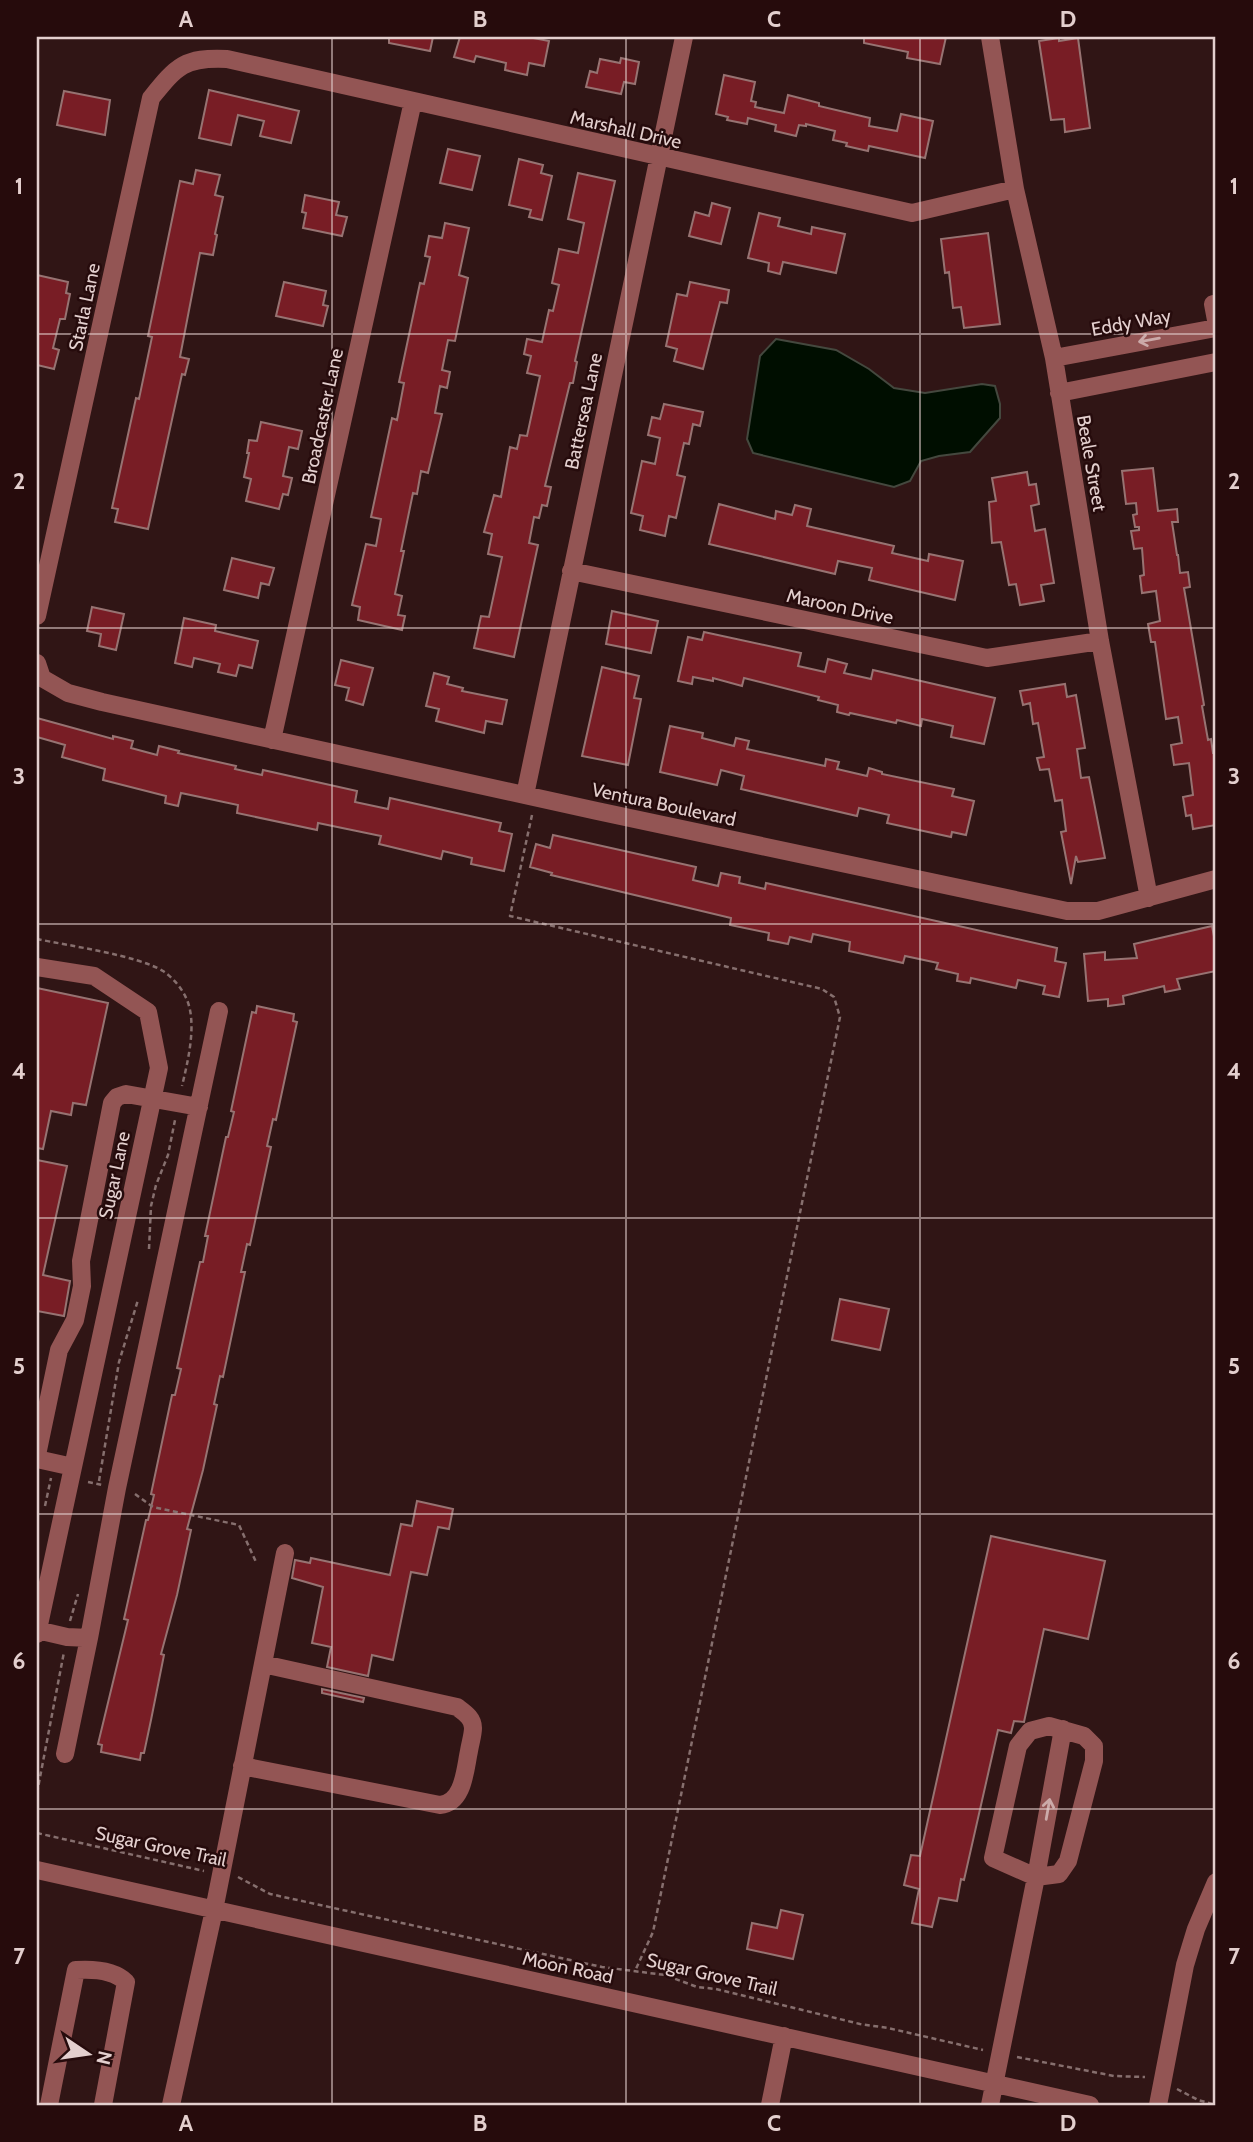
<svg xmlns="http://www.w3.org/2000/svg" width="1253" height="2142" font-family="Cabin,sans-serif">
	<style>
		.water { fill: #000e00; stroke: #44483e; stroke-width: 2 }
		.building { fill: #781d25; stroke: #977372; stroke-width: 2 }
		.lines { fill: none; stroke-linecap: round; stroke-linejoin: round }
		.path { stroke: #866f6e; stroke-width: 2.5; stroke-dasharray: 5 3.5; stroke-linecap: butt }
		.minor { stroke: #935554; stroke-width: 18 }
		.oneway { stroke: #cbaaa9 }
		.grid { fill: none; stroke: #e3cfce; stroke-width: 2; stroke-opacity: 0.55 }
		.labels { text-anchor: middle; stroke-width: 5; stroke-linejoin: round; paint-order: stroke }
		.street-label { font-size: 19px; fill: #e3cfce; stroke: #260b0c }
		.neatline { fill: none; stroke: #e3cfce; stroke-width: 2.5 }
		.grid-label { font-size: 23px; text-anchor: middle; font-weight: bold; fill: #e3cfce }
	</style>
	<rect width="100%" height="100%" fill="#301515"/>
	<path class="water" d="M776 339 836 350 869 369 894 388 925 393 982 384 995 386 1000 404V418L970 452 939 456 921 461 910 481 894 487 753 453 747 439 760 356Z"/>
	<path class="building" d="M389 37H433L430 51 389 43Z
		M460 37H528L549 41 544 66 529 63 527 75 505 70 506 63 476 56 474 62 454 57Z
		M864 37H946L940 64 907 58 908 52 864 43Z
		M1059 38V41L1078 38 1090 128 1065 132 1064 119 1051 120 1039 41Z
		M621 58 639 62 635 84 624 82 621 94 586 87 590 71 597 73 600 59 620 63Z
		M724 75 755 82 751 101 756 102 755 107 784 113 788 95 819 103V106L870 118 869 126 897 131 901 114 933 121 925 158 869 146 868 151 846 146 847 143 833 140 835 131 806 124V126L799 125 796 136 775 131 776 125 748 118 747 124 727 120 728 117 716 114Z
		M209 90 299 111 291 143 260 136 264 121 238 115 231 145 199 138Z
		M64 91 110 100 105 135 57 125Z
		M448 149 480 156 472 190 440 183Z
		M519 159 543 165 541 173 552 176 542 220 529 217 531 210 509 205Z
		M196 170 220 175 215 195 223 197 215 234 217 235 213 255 200 253 180 357 189 359 185 375 182 374 148 529 115 522 118 509 112 508 136 398 139 399 152 337 148 336 180 181 193 184Z
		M578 173 615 181 575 361 577 362 573 383H570L545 486 551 487 547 506 542 505 539 518 534 517 529 543 538 545 514 657 474 648 481 616 489 617 502 557 488 554 492 534 484 532 494 495 501 497 510 447 517 449 520 435 527 436 540 376 527 373 531 356 524 354 527 339 542 342 549 310 553 311 559 285 552 283 559 249 578 253 584 223 568 219Z
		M305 195 339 202 336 215 347 217 342 236 303 228 306 213 302 212Z
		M712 203 730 208 721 244 689 236 695 212 709 216Z
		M759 213 780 218 778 226 811 234 812 227 845 234 836 273 783 262 780 274 768 271 769 263 748 258Z
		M445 223 469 228 459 275 468 278 455 341 448 340 442 370 450 372 447 388 440 386 435 413 442 414 428 473 421 471 417 494 413 493 401 551H404L395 594 402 596 398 615 405 616 402 630 358 620 360 607 352 605 366 544 376 546 381 519 371 517 392 418 397 420 404 383 399 382 420 283 424 284 430 257 425 256 429 236 442 238Z
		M988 233 1000 324 964 328 961 307 953 308 949 272 945 273 941 239Z
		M37 275 68 282 66 293 70 294 65 319H60L53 348 59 350 54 369 37 365Z
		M284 282 326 291 323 305 328 306 323 326 276 316Z
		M690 282 729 290 727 303 720 302 703 369 674 361 677 349 666 346 677 294 687 296Z
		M664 404 703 412 700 426 693 424 689 444 684 443 677 475 685 477 676 518 669 516 665 536 640 530 643 516 631 513 642 461 655 464 660 438 648 435 652 417 660 419Z
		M261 422 302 431 298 449 289 447 283 476 292 478 288 495 283 494 279 509 246 501 251 479 244 477 249 453H247L249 440 257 441Z
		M1153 468 1158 511 1177 509 1178 522H1172L1177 555H1178L1180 573 1188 572 1190 587 1184 588 1204 705 1202 706 1208 740 1211 739 1213 753H1216V825L1193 829 1191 815 1186 816 1183 797 1193 795 1189 763 1174 765 1171 745 1182 743 1178 717 1166 719 1155 642H1151L1148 624 1160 621 1156 591 1142 593 1140 576 1144 575 1142 548 1134 549 1131 531 1139 530V527H1135L1133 515 1137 514 1136 503 1126 504 1122 471Z
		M1027 472 1029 485 1036 484 1039 504 1031 506 1035 531 1045 529 1054 583 1041 585 1044 601 1020 605 1016 584 1009 585 1001 542 992 543 989 502 996 501 992 478Z
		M719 504 775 519 776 511 792 515 795 505 811 509 807 526 894 546 892 553 928 561 929 554 963 561 955 600 869 580 872 568 838 561 835 574 709 544Z
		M232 558 274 568 269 585 261 583 258 598 224 590Z
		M92 607 124 614 116 650 99 646 101 634 87 631Z
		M612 611 658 621 651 653 606 644Z
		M184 618 216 625 215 631 258 641 252 668 239 665 236 676 218 672 220 664 194 658 192 667 175 663Z
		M704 632 801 653 798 666 825 672 828 659 847 664 844 673 871 679 873 670 995 698 984 744 951 737 953 726 922 719 921 726 897 720 896 723 850 713 849 715 837 712 838 705 818 700 819 697 744 678 742 686 713 678V681L693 677 692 684 678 681 688 637 702 640Z
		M341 660 373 668 363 705 346 700 349 688 335 685Z
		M602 667 639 676 634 698 641 699 628 765 582 756Z
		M434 673 449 677 447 684 463 688 462 691 507 700 502 724 486 721 484 733 436 721 439 709 426 706Z
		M1065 684 1067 697 1076 695 1085 748 1077 749 1081 778 1089 777 1105 858 1078 862 1076 856 1071 884 1061 832 1066 831 1062 800 1055 801 1049 769 1040 770 1037 758 1044 757 1038 723 1033 724 1030 703 1023 705 1020 691Z
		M37 718 113 739V736L133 741 131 748 157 755 159 746 179 751 178 753 236 766 235 769 262 775 263 770 357 791 355 802 388 809 390 798 501 823 499 831 512 834 504 871 471 864 472 858 443 851 441 859 379 844 381 836 318 823 317 830 237 813 238 805 181 793 178 806 165 803 166 796 103 780 105 769 62 757 65 745 37 737Z
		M670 726 703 733 702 738 734 746 736 738 749 741 747 749 825 766 826 759 839 762 837 769 867 776 869 768 882 772V774L954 789 952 796 974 801 966 835 952 832 951 837 887 823 889 815 859 808 857 816 741 789 744 776 721 770 717 785 660 772Z
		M553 835 696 867 693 880 718 886 721 873 740 877 739 883 765 889 766 883 1057 948 1055 961 1066 963 1059 997 1043 994 1045 986 1018 980 1016 988 971 978 970 983 957 981 958 974 936 969 938 963 905 956 903 963 849 951 850 942 813 934 811 942 790 937 788 944 768 940 769 933 730 925 731 918 551 875 552 873 530 867 536 844 550 848Z
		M1212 926 1216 947V971L1177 979 1180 989 1165 992 1164 986 1123 996 1124 1004 1108 1006V999L1088 1001 1084 954 1105 952V960L1137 958 1134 944Z
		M37 988 108 1003 86 1105 73 1103 71 1115 51 1111 43 1149 37 1148Z
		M257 1006 294 1014 293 1021 297 1022 276 1120 273 1119 267 1146 271 1147 250 1245 247 1244 241 1272H245L223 1377 220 1376 214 1404 217 1405 203 1470 187 1529 191 1530 177 1595 161 1654 164 1655 151 1720 144 1753H141L140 1760 101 1752 102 1745 98 1744 128 1620 124 1619 146 1520H148L154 1495 151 1494 172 1395H175L181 1369 177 1368 200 1262H203L208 1236H205L226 1137H228L234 1112 231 1111 252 1012 256 1013Z
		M37 1160 67 1166 43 1275 70 1281 64 1316 37 1311Z
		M840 1299 889 1309 880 1350 832 1340Z
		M417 1501 453 1509 449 1529 438 1527 427 1575 411 1572 393 1660 372 1655 368 1676 327 1667 331 1647 312 1643 323 1587 292 1578 295 1560 310 1563 311 1558 390 1575 401 1524 412 1526Z
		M991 1536 1105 1561 1088 1639 1044 1629 1024 1722 1014 1721 1011 1733 998 1730 964 1880 961 1879 957 1901 939 1898 932 1927 912 1923 919 1889 904 1885 911 1855 920 1856Z
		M322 1689 364 1698 363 1702 322 1693Z
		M781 1910 803 1915 793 1959 747 1949 752 1923 777 1928Z"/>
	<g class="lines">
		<path class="path" d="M532 815 510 916 822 989 834 997 840 1017 653 1932 635 1971
			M37 939C70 946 136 955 163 971 173 978 182 988 187 1000 197 1024 188 1061 182 1086
			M149 1249 151 1206 156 1185 168 1155 175 1120
			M99 1481 119 1362 138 1300
			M88 1482 102 1485
			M135 1494 153 1507 239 1525 256 1562
			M45 1506 51 1478
			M70 1621 78 1594
			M37 1793 64 1652
			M37 1833 204 1871
			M238 1877 270 1894 602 1967 665 1975 697 1987 716 1989 860 2024 888 2028 983 2050
			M1017 2057 1114 2076 1145 2077
			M1177 2089 1198 2100 1216 2105"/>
		<path class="minor" d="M990 37 1015 189 1054 358 1100 641 1149 898
			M1213 304 1216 320
			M1054 358 1216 328
			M1059 393 1216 362
			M571 571 987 658 1100 641
			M37 616 151 98C177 66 184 57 227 59L912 213 1015 189
			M37 663 42 678 68 693 102 702 597 811 1067 911H1098L1216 879
			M272 740 413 101
			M525 795 684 37
			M37 967 94 976 148 1012 159 1068 37 1634
			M37 1455 59 1350 75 1320 82 1286 81 1261 112 1103 117 1097 126 1094 199 1107
			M37 1459 73 1467
			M37 1630 67 1637 89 1638 65 1754
			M89 1638 117 1488 219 1011
			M1049 1726 1084 1736 1094 1746V1761L1068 1861 1059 1874 1036 1877 993 1858 1018 1746 1030 1731Z
			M242 1766 440 1805C464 1803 465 1769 469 1751 470 1744 473 1735 473 1728 473 1718 465 1713 457 1707L263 1664
			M37 1870 1090 2105
			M49 2105 76 1970C92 1969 114 1970 126 1982L103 2105
			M171 2105 214 1910 285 1553
			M770 2105 784 2036
			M990 2105 1036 1877 1063 1729
			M1158 2105 1185 1965 1196 1929 1216 1882"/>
	</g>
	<defs><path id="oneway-shaft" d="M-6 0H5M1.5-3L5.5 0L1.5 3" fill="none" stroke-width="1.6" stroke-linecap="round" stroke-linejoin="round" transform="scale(1.75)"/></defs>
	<g class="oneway">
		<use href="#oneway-shaft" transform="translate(1149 340) rotate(170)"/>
		<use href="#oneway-shaft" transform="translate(1048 1809) rotate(-80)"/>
	</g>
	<path class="grid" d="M332 37V2105M626 37V2105M920 37V2105M37 334H1216M37 628H1216M37 924H1216M37 1218H1216M37 1514H1216M37 1809H1216"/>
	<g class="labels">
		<g class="street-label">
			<text transform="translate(626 129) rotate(13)" y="7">Marshall Drive</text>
			<text transform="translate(84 307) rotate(-78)" y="7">Starla Lane</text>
			<text transform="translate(1131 322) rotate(-10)" y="7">Eddy Way</text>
			<text transform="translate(583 411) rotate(-78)" y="7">Battersea Lane</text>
			<text transform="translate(322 416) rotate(-78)" y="7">Broadcaster Lane</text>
			<text transform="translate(1092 463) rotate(80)" y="7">Beale Street</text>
			<text transform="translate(840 606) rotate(12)" y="7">Maroon Drive</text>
			<text transform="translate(664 804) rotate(12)" y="7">Ventura Boulevard</text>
			<text transform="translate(114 1175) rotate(-78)" y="7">Sugar Lane</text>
			<text transform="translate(161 1846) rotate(12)" y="7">Sugar Grove Trail</text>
			<text transform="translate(568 1967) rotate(12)" y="7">Moon Road</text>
			<text transform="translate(712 1974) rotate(13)" y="7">Sugar Grove Trail</text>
		</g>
	</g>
	<rect width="1253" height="2142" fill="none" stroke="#260b0c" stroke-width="77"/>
	<g transform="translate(88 2054) rotate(103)" stroke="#260b0c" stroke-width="5" paint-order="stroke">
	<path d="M0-5L12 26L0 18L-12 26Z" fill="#e3cfce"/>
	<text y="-10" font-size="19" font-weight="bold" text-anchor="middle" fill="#e3cfce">N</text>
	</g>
	<rect x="38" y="38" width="1176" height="2066" class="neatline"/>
	<g class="grid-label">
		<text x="186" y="27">A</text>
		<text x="480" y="27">B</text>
		<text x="774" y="27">C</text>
		<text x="1068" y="27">D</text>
		<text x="19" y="194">1</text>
		<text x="1234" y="194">1</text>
		<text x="19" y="489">2</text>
		<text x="1234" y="489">2</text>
		<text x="19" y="784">3</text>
		<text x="1234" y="784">3</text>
		<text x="19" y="1079">4</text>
		<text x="1234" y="1079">4</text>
		<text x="19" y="1374">5</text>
		<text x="1234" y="1374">5</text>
		<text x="19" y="1669">6</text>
		<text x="1234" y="1669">6</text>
		<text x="19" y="1964">7</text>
		<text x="1234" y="1964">7</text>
		<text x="186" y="2131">A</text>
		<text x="480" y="2131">B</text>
		<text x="774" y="2131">C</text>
		<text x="1068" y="2131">D</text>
	</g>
</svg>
